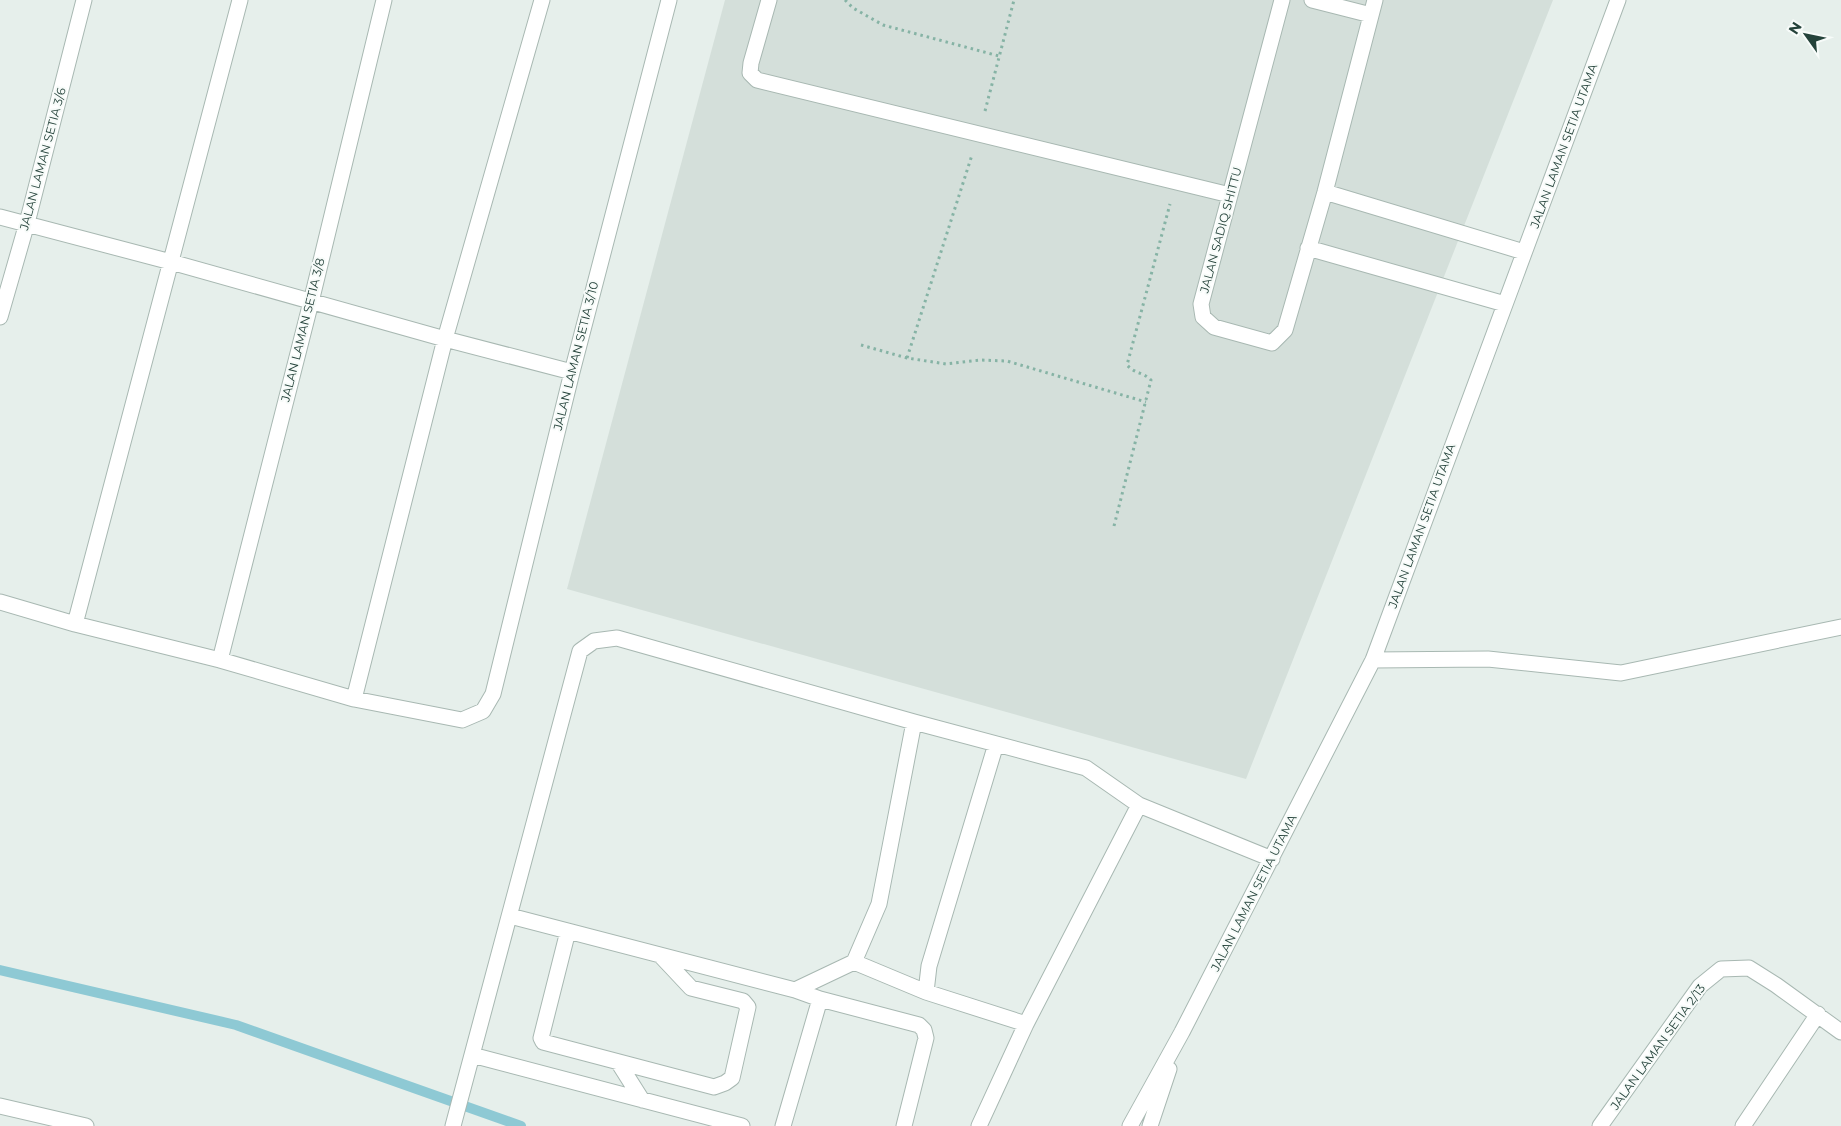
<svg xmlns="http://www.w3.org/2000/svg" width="1841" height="1126" font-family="Montserrat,sans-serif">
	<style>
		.built { fill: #d4dfda }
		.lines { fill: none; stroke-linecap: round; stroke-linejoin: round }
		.stream { stroke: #8ec9d4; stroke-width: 10 }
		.minor-casing { stroke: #a8b8b2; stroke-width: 17 }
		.path { stroke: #86b3a5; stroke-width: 3; stroke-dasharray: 2.5 4; stroke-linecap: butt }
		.minor { stroke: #fff; stroke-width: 15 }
		.labels { text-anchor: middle; stroke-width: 4; stroke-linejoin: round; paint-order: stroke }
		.street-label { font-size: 12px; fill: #24423a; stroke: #f7fbf9 }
	</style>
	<rect width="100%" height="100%" fill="#e6efeb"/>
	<path class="built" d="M725 0H1553L1246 779 567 589Z"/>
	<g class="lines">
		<path class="stream" d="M0 970 236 1025 521 1126"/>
		<defs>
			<path id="minor" d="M769 0 751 63 750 73 757 80 1230 195
				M1282 0 1201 304 1203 317 1214 327 1272 343 1285 330 1325 192 1375 0
				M1312 0 1371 15
				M1325 192 1524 252
				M0 217 171 262 445 339 572 372
				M1308 248 1505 304
				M0 317 27 223 84 0
				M0 602 75 624 220 660 354 699 462 720 483 711 493 694 572 372 669 0
				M75 624 240 0
				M220 660 311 302 384 0
				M1373 660 1488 659 1621 673 1841 627
				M354 699 445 339 542 0
				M510 916 795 990 854 962 879 904 914 722
				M568 931 541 1038 543 1042 714 1087 725 1083 732 1078 748 1007 743 1001 691 988 660 955
				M854 962 926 992 1026 1024
				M795 990 820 999 919 1025 924 1030 926 1038 904 1126
				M926 992 929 966 996 744
				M472 1055 742 1126
				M618 1062 642 1100
				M0 1106 86 1126
				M453 1126 580 651 594 641 617 638 914 722 1086 768 1139 805 1272 859
				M783 1126 820 999
				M979 1126 1026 1024 1139 805
				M1130 1126 1182 1032 1373 660 1618 0
				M1150 1126 1169 1069
				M1600 1126 1700 986 1721 969 1749 968 1776 985 1841 1032
				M1743 1126 1818 1014"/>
		</defs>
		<use href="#minor" class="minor-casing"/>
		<path class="path" d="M845 0 853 8 883 25 999 56
			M985 111 1014 0
			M861 345 907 358 946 364 981 360 1007 361 1146 402
			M907 358 972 155
			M1114 526 1151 380C1143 372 1135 374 1127 365L1170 204"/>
		<use href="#minor" class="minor"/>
	</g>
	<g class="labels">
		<g class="street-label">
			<text transform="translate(1564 146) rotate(-70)" y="4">JALAN LAMAN SETIA UTAMA</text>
			<text transform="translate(43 159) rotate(-75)" y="4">JALAN LAMAN SETIA 3/6</text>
			<text transform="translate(1221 230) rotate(-75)" y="4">JALAN SADIQ SHITTU</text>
			<text transform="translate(303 330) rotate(-76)" y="4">JALAN LAMAN SETIA 3/8</text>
			<text transform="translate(576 356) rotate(-76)" y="4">JALAN LAMAN SETIA 3/10</text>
			<text transform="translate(1422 526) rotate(-70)" y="4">JALAN LAMAN SETIA UTAMA</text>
			<text transform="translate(1254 893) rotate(-63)" y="4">JALAN LAMAN SETIA UTAMA</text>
			<text transform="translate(1658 1047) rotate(-54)" y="4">JALAN LAMAN SETIA 2/13</text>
		</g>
	</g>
	<g transform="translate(1806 35) rotate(303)" stroke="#f7fbf9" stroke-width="4" paint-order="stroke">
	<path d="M0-4L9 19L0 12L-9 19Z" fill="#24423a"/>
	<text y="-8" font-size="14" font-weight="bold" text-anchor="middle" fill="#24423a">N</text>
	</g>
</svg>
